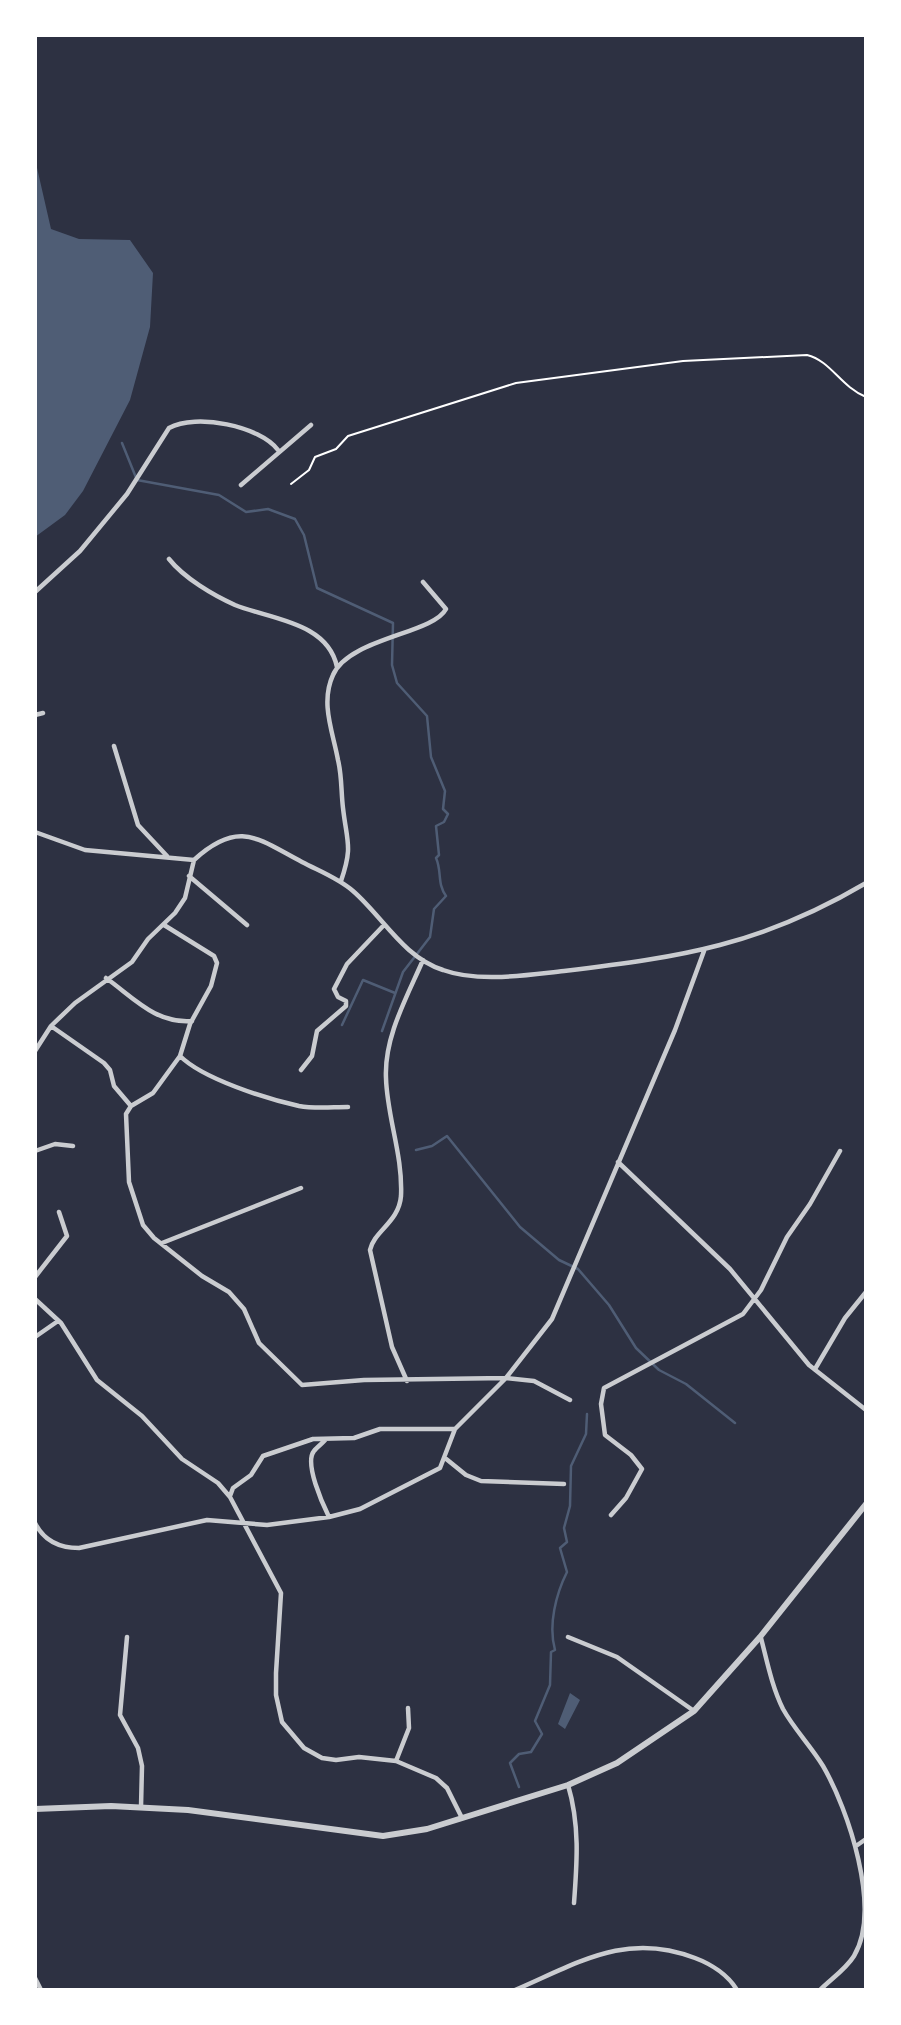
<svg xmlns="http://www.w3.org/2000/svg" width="901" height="2025" font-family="Arial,sans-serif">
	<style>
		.water { fill: #4f5d75 }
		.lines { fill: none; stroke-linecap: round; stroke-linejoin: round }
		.stream { stroke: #4f5d75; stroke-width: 2.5 }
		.path { stroke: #fff; stroke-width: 2 }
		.minor { stroke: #caccd0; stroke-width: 4.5 }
		.tertiary { stroke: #caccd0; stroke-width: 6 }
	</style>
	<rect width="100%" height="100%" fill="#2d3142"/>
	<path class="water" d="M35 159 51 229 79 239 130 240 153 273 150 327 130 400 83 491 65 515 35 537Z
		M570 1693 580 1700 565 1729 558 1724Z"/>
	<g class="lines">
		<path class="stream" d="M122 443 137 480 219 495 246 512 268 509 295 519 304 535 317 588 393 623 392 665 397 683 427 716 431 757 445 791 443 809 448 814 444 822 436 826 439 855 436 858C442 871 437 884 446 896L434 909 430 937 403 972 382 1031
			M342 1025 363 980 395 993
			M416 1150 432 1146 447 1136 520 1227 559 1260 578 1269 609 1305 636 1348 659 1370 686 1384 735 1423
			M519 1787 510 1763 519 1754 531 1752 542 1734 535 1721 550 1685 551 1652 555 1650C548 1625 556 1594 567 1572L560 1548 567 1542 564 1528 570 1506 571 1466 586 1434 587 1414"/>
		<path class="path" d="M291 484 309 470 315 457 336 449 348 436 516 383 683 361 807 355C831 361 840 386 866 397"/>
		<path class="minor" d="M241 485 311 425
			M169 559C184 578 213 595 235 605 270 619 328 622 337 667
			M35 592 80 551 127 494 169 428C196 413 260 426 278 450
			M35 715 43 713
			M114 746 138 825 167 856
			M35 832 85 850 194 860
			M189 876 247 925
			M341 881C353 846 347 843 343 808 341 792 342 776 338 760 333 732 320 703 333 675 349 638 433 634 446 609L423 582
			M164 925 214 956 217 963 211 986 190 1024 180 1056 153 1093 131 1106 126 1114 129 1182 143 1225 154 1238 202 1276 229 1292 244 1309 259 1343 302 1385 364 1380 506 1378 534 1381 570 1400
			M106 978C134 998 156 1024 192 1021
			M51 1026 104 1063 110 1070 114 1086 131 1106
			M35 1051 51 1026 75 1003 132 962 148 939 175 913 185 898 194 860C239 819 258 839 302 862 319 871 338 878 353 891 383 917 403 957 443 970 479 983 526 975 564 971 682 957 761 945 866 883
			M180 1056C203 1079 267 1099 299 1106 315 1109 332 1107 348 1107
			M301 1070 312 1056 317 1031 346 1006V1001L338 997 334 989 347 964 384 925
			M35 1151 55 1144 73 1146
			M618 1162 730 1269 809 1365 866 1410
			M162 1243 301 1188
			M35 1277 67 1236 59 1212
			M35 1299 61 1323 97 1380 142 1416 182 1459 218 1483 230 1497 281 1593 276 1673V1695L282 1722 304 1748 322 1758 336 1760 359 1757 396 1761 436 1778 447 1788 462 1818
			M35 1337 58 1321
			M815 1369 845 1318 866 1292
			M407 1381 392 1347 370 1250C374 1231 399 1222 401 1196 403 1155 387 1117 386 1078 384 1037 407 997 423 960
			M326 1439C323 1443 317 1447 314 1451 304 1463 323 1505 329 1517
			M445 1458 466 1475 481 1481 564 1484
			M230 1496 233 1488 251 1475 263 1456 313 1439 354 1438 380 1429H455
			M611 1515 626 1498 642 1469 631 1455 605 1435 601 1404 604 1388 743 1314 761 1290 787 1237 810 1204 840 1151
			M35 1523C44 1541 59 1548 79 1548L207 1520 267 1525 329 1517 360 1509 440 1468 455 1429 506 1378 552 1319 675 1030 704 951
			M127 1637 120 1715 138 1748 142 1766 141 1807
			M568 1637 617 1657 694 1711
			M761 1638C767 1661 772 1687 783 1709 794 1729 811 1746 823 1766 848 1809 882 1909 854 1956 846 1969 831 1979 820 1990
			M396 1761 409 1728 408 1708
			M568 1785C580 1825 577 1863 574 1903
			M856 1846 866 1839
			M35 1978 41 1990
			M515 1990C578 1963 626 1931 695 1958 711 1964 728 1975 737 1990"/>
		<path class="tertiary" d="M35 1809 111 1806 188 1810 383 1836 427 1829 568 1785 617 1763 694 1711 760 1637 866 1504"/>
	</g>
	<rect width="901" height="2025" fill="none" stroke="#ffffff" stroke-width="74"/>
</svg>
